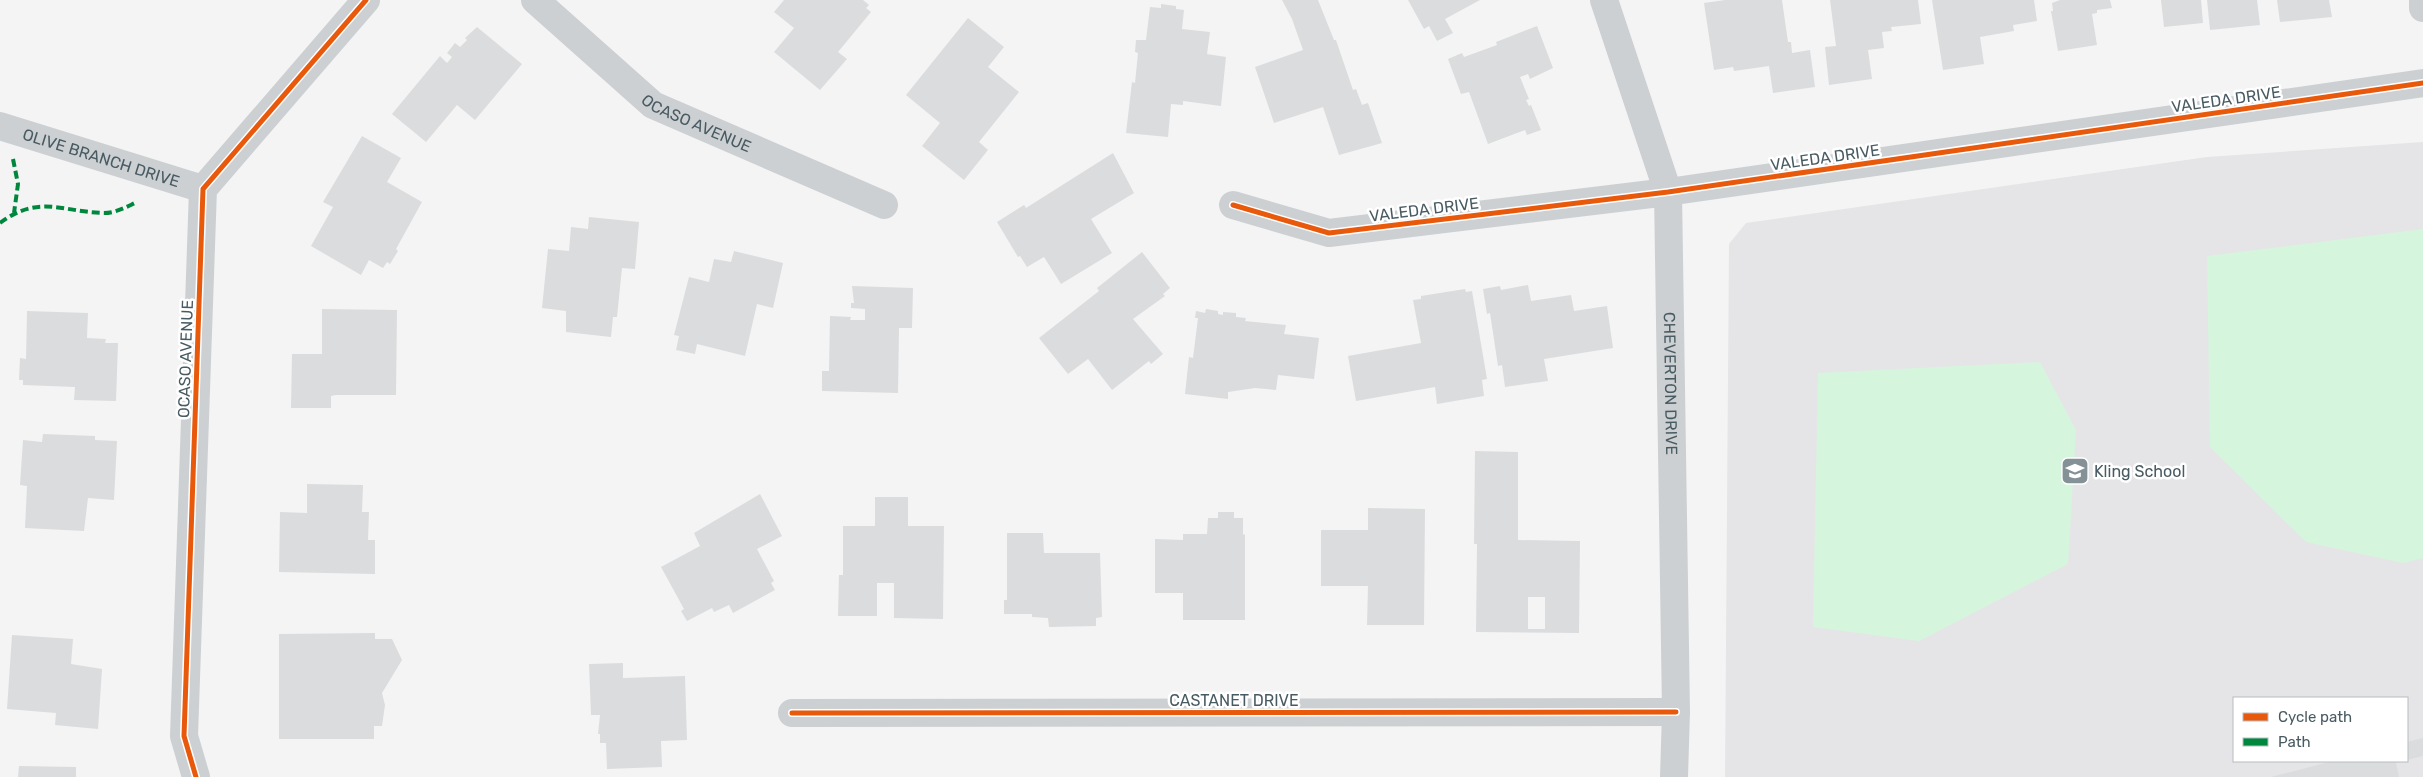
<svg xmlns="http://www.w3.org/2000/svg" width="2423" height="777" font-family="Rubik,sans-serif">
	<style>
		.education { fill: #e5e5e7; fill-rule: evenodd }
		.green { fill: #d6f5dd }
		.building { fill: #dbdcde; fill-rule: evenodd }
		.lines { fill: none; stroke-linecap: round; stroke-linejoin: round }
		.minor { stroke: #cdd0d2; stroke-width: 28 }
		.quiet { stroke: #00873e; stroke-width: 4; stroke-dasharray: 8 4; stroke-linecap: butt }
		.cycleway-casing { stroke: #fff; stroke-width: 8 }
		.cycleway { stroke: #e8590c; stroke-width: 5 }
		.labels { text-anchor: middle; stroke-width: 5; stroke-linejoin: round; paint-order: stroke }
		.street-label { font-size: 16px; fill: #485b63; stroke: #fff }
		.poi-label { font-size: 16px; fill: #485b63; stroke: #fff; text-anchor: start }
	</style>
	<rect width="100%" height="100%" fill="#f4f4f4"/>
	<path class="education" d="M2423 142V777H1725L1729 244 1746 223 2207 157ZM2234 698H2407V761H2234Z"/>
	<path class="green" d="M2423 229V558L2403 563 2306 542 2210 447 2207 256Z
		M2040 362 2076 430 2068 564 1919 641 1813 627 1818 373Z"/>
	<path class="building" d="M784 0H863L869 5 866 8 871 12 838 52 847 59 820 90 774 52 794 28 774 12Z
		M1282 0H1318L1334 40H1336L1353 90 1356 89 1362 105 1368 103 1382 143 1339 155 1323 107 1274 123 1255 67 1303 50 1292 19Z
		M1408 0H1480L1445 19 1453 33 1437 41 1429 26 1424 29Z
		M1725 0H1782L1788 42H1791L1792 53 1810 50 1815 87 1773 93 1769 66 1734 71 1733 67 1714 70 1704 3Z
		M1830 0H1918L1921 24 1891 27 1892 31 1882 32 1884 48 1868 50 1872 79 1829 85 1825 47 1836 46Z
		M1932 0H2034L2037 21 2013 25 2014 31 1980 37 1984 64 1943 70Z
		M2060 0H2110L2112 8 2097 10V13L2092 14 2097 45 2058 51 2051 11H2053L2052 3Z
		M2161 0H2201L2203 23 2164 27Z
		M2207 0H2257L2260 25 2210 30Z
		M2277 0H2329L2332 17 2280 22Z
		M1161 4 1176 6V9L1184 10 1182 29 1210 32 1207 54 1226 57 1221 106 1183 101V105L1171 104 1168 137 1126 133 1132 82 1135 83 1138 53 1135 52 1136 40H1146L1150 7 1161 8Z
		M968 18 1004 47 988 67 1019 92 979 142 988 150 964 180 922 146 940 123 906 95Z
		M1537 26 1553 68 1530 79 1528 74 1520 77 1529 99 1526 100 1529 106 1531 105 1541 130 1527 135 1525 130 1488 144 1469 92 1461 94 1448 59 1462 53 1464 57 1497 45 1496 42Z
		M477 27 522 64 475 120 457 105 426 142 392 114 440 56 447 63 452 57 447 53 455 43 460 47 467 40 465 38Z
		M362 136 401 158 387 182 422 202 396 249 398 251 390 264 387 262 383 268 369 260 361 275 311 246 333 207 323 202Z
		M1113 153 1134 193 1091 219 1112 253 1061 284 1044 257 1027 267 1020 256 1018 257 997 222 1024 205 1026 208Z
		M589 217 639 222 635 269 622 268 617 317H613L611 337 566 332V311L542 308 548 249 569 251 571 227 588 229Z
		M734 251 783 263 773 308 757 304 745 356 697 344 695 354 676 350 679 336 674 335 689 277 709 282 714 259 731 262Z
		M1142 252 1170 288 1163 294 1165 296 1133 319 1163 354 1151 364 1149 361 1112 390 1088 359 1068 374 1039 338 1099 291 1097 288Z
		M1528 285 1531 301 1571 295 1574 311 1607 306 1613 348 1544 359 1548 381 1505 387 1502 365 1498 366 1490 313 1487 314 1483 289 1500 286 1501 290Z
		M852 286 913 288 912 328H899L898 393 822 391V371H829L830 316 851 317 850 320H865V309L851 308V303H854Z
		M1465 289 1466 292 1472 291 1487 379 1482 380 1484 396 1437 404 1435 387 1356 401 1348 356 1421 343 1413 300 1421 299V296Z
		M322 309 397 310 396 395H336L331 396V408H291L292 354H322Z
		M1206 309 1218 311V314L1223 315V312L1236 313V317L1246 318 1245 321 1286 325 1284 334 1319 338 1314 379 1278 375 1276 390 1255 388 1228 392V399L1185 394 1189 357 1193 358 1198 318H1195L1196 311 1205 313Z
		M27 311 88 313 87 338 106 339 105 343H118L116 401 74 400 75 387 23 385V380H19L20 358 26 359Z
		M43 434 95 436V440L117 441 114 500 88 498 84 531 25 528 27 486 20 485 23 440 42 442Z
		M1475 451 1518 452V540L1580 541 1579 633 1476 632 1477 544H1474ZM1528 597H1545V629H1528Z
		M307 484 363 485 362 512H369L368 540H375V574L279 572 280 512 307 513Z
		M760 494 782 536 757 549 774 581 771 583 775 590 733 613 729 605 714 612 712 608 687 621 681 611 684 609 661 567 700 546 694 533Z
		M875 497H908V526H944L943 619 894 618V583H877V616H838L839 575H843V526H875Z
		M1368 508 1425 509 1424 625H1367L1368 586H1321V530H1368Z
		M1218 512H1234V518H1243V534L1245 535V620H1183V593H1155V539L1183 540V534H1207L1208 518H1218Z
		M1007 533H1043L1044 553H1100L1102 617 1096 618V626L1049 627 1048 618 1032 617V614H1004V600H1007Z
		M375 633V639H392L402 660 382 693 385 705 382 726H374V739H279V634Z
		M12 635 73 639 71 664 102 669 98 729 55 725 56 713 7 709Z
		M623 663V678L685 676 687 740 661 741 662 767 607 769 606 743H600V734H598L600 715H591L589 664Z
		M2423 738V756L2407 760V742Z
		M2333 761H2400L2396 763 2399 777H2271Z
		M19 766 76 767V777H18Z"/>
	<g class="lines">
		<g class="minor">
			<path id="s1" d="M535 0 653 105 884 205"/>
			<path id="s2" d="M1604 0 1668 192 1676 712 1674 777"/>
			<path d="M2423 0V8"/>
			<path id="s3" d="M0 126 203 189"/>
			<path d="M1233 205 1329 233 1668 192 2423 83"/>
			<path d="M792 713 1676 712"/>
			<path d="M196 777 184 736 203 189 366 0"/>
		</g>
		<path class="quiet" d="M13 159 18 184 14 213
			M0 223C39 194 62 212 104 213 116 213 126 207 137 202"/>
		<defs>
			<path id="cycleway" d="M1233 205 1329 233 1668 192 2423 83
				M792 713 1676 712
				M196 777 184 736 203 189 366 0"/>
		</defs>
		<use href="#cycleway" class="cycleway-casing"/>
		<use href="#cycleway" class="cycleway"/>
	</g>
	<defs>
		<symbol id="school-square" viewBox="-11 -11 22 22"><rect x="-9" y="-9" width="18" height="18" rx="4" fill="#849196" stroke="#fff"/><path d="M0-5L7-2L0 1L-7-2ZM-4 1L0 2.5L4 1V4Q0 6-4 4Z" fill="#fff"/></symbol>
	</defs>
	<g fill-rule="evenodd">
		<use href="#school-square" x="2059" y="455" width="32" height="32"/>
	</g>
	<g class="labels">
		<g class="street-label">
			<text transform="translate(2226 99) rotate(-8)" y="6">VALEDA DRIVE</text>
			<text dy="6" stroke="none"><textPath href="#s1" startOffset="205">OCASO AVENUE</textPath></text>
			<text transform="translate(1825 157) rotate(-8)" y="6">VALEDA DRIVE</text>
			<text dy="6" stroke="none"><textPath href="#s3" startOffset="106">OLIVE BRANCH DRIVE</textPath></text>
			<text transform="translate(1424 209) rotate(-7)" y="6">VALEDA DRIVE</text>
			<text transform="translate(185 359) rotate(-88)" y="6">OCASO AVENUE</text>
			<text dy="6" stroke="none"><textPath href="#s2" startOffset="394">CHEVERTON DRIVE</textPath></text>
			<text x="1234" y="706">CASTANET DRIVE</text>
		</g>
		<g class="poi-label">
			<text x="2094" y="477">Kling School</text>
		</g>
	</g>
	<rect x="2233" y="697" width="175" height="65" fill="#ffffff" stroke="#b6bdc1"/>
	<rect x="2243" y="713" width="25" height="8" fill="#e8590c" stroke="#b6bdc1"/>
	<text x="2278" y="722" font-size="15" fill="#485b63">Cycle path</text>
	<rect x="2243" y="738" width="25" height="8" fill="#00873e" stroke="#b6bdc1"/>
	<text x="2278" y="747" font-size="15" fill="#485b63">Path</text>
</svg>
